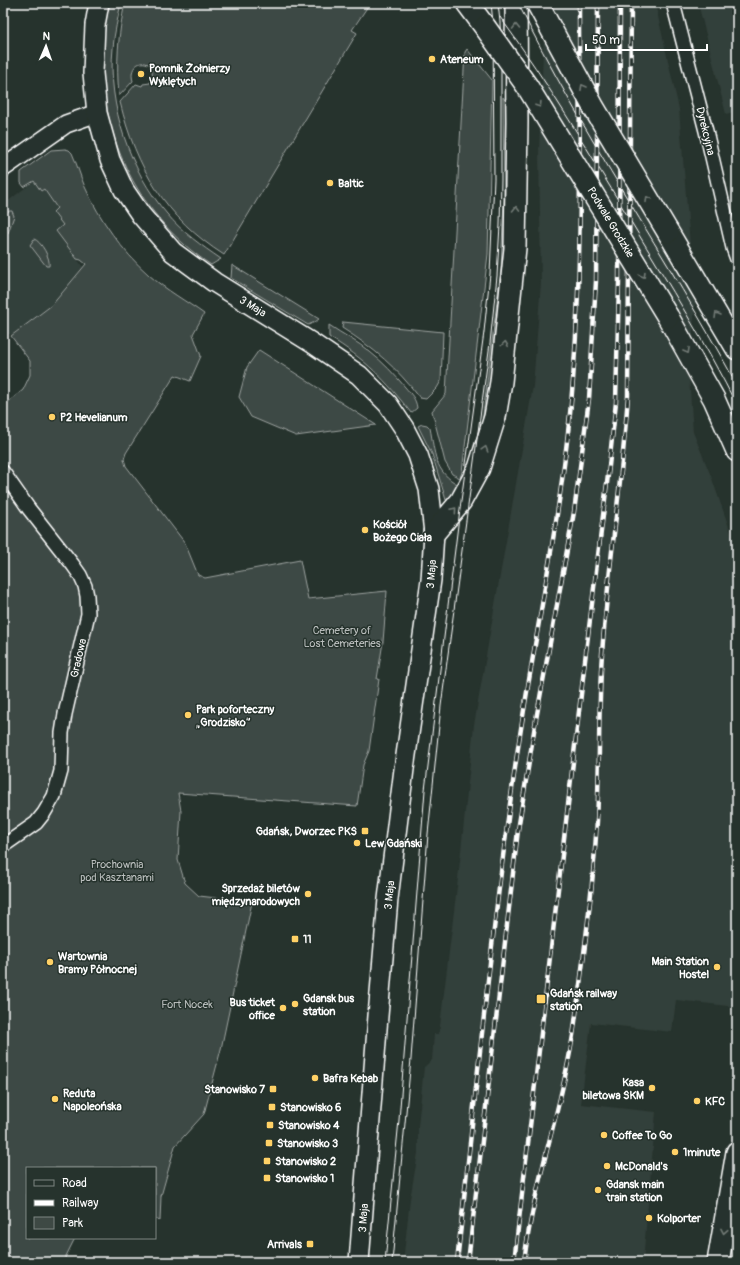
<svg xmlns="http://www.w3.org/2000/svg" width="740" height="1265" font-family="Pangolin,sans-serif">
	<style>
		.built { fill: #333f3a }
		.green { fill: #3e4944; stroke: #9ea4a2 }
		.lines { fill: none; stroke-linecap: round; stroke-linejoin: round }
		.minor-casing { stroke: #fff; stroke-width: 16 }
		.tertiary-casing { stroke: #fff; stroke-width: 20 }
		.secondary-casing { stroke: #fff; stroke-width: 22 }
		.primary-casing { stroke: #fff; stroke-width: 24 }
		.minor { stroke: #26332d; stroke-width: 13 }
		.tertiary { stroke: #26332d; stroke-width: 17 }
		.secondary { stroke: #26332d; stroke-width: 19 }
		.primary { stroke: #26332d; stroke-width: 21 }
		.tram { stroke: #fff; stroke-width: 1 }
		.rail-casing { stroke: #fff; stroke-width: 4.5 }
		.rail { stroke: #26332d; stroke-width: 3; stroke-dasharray: 9; stroke-linecap: butt }
		.primary-bridge-casing { stroke: #fff; stroke-width: 24; stroke-linecap: butt }
		.primary-bridge { stroke: #26332d; stroke-width: 21 }
		.oneway { stroke: #727a76 }
		.poi-dot { fill: #ffd166; stroke: #26332d; stroke-width: 1.5 }
		.labels { text-anchor: middle; stroke-width: 3; stroke-linejoin: round; paint-order: stroke }
		.poi-label { font-size: 11px; font-weight: bold; fill: #fff; stroke: #26332d; text-anchor: start }
		.street-label { font-size: 11px; fill: #fff; stroke: #26332d }
		.park-label { font-size: 11px; fill: #bbbfbe; stroke: #26332d }
	</style>
	<rect width="100%" height="100%" fill="#26332d"/>
	<filter id="ink" filterUnits="userSpaceOnUse"><feTurbulence type="fractalNoise" baseFrequency=".025" numOctaves="2"/><feDisplacementMap in="SourceGraphic" scale="8" xChannelSelector="R" yChannelSelector="G"/><feConvolveMatrix kernelMatrix="1 2 1 2 8 2 1 2 1" color-interpolation-filters="sRGB"/></filter>
	<g filter="url(#ink)">
		<path class="built" d="M545 3H655L679 109 695 306 689 376 693 432 711 476 737 550V1007L676 1000 672 1032 591 1023 581 1104 656 1112 643 1262H403L410 1199 418 1153V1126L424 1067 432 1060 434 1034H439L459 870 474 725 533 386 541 282 539 150Z
			M698 3H737V111L726 114Z
			M34 181 44 189 58 208 64 225 56 231 83 267 52 305 13 335 3 333V205Z"/>
		<path class="green" d="M110 3H121C118 18 114 33 113 48 107 105 130 171 167 214 182 232 202 246 221 259L211 265C140 217 100 140 103 54 104 36 105 20 110 3Z
			M125 3H370L352 30 357 33 224 255C166 218 136 168 120 102L136 84 142 86 143 84 150 83 153 77 152 71 154 69C144 56 128 65 133 81L119 96C116 64 118 34 125 3Z
			M467 49 492 80 488 254 462 472 460 478 452 474 445 462 432 411 446 394 465 52Z
			M503 97 509 106 507 246 492 384 480 439 501 269 504 199Z
			M65 149 69 150 72 153C77 164 80 176 85 187 100 220 122 251 149 275 166 290 186 301 204 314L193 334 201 356 190 381 175 375 126 453 124 459 126 466 185 543 198 575 205 578 300 560 308 599 387 591 383 642 377 679H379L369 751 363 765 357 806 178 793 181 811 178 860 185 883 199 896 252 902 221 1049 204 1114 175 1146 161 1196 160 1221 155 1219V1168H27V1238H75L63 1262H3V406L23 390 30 375V361L11 336 52 305 86 264 81 260 77 259 56 231 63 225 53 212 57 208 44 189 41 191 34 181 24 187 21 183V172L51 150Z
			M9 211H12L14 216 8 233 4 234 3 215Z
			M34 239C41 241 51 259 49 266H46L30 245Z
			M232 265 319 319 315 322 308 325 231 278Z
			M343 322 443 332 441 381 437 388 426 399 420 398C396 367 375 349 342 328Z
			M329 325C342 334 358 342 370 352 383 362 395 375 405 387 411 394 416 399 417 408L411 413C386 380 365 359 329 337Z
			M259 350 376 425 296 436 251 417 239 397 247 367Z
			M422 424 427 425 430 428C435 453 434 472 459 485L449 501 446 500 432 454 418 426Z"/>
		<g class="lines">
			<defs>
				<path id="minor" d="M673 3 706 131 733 248 737 259
					M3 472 29 509 73 565 80 575 85 586 87 596 88 614 65 714 62 733 61 771 54 796 44 813 36 823 3 846"/>
				<path id="tertiary" d="M3 168 66 124 97 113"/>
				<path id="secondary" d="M99 3 95 25 93 73 97 113 110 160 124 190 141 215 173 252 214 282 312 343 359 375 388 404 404 428 418 455 429 489 434 533 431 580 404 769 388 899 378 1016 359 1262"/>
				<path id="primary" d="M467 3 485 27
					M668 232 737 349
					M668 317 714 399 737 451
					M434 533 461 501 479 468 495 417 501 382 515 248 517 122 516 3
					M718 1262 737 1152"/>
			</defs>
			<use href="#minor" class="minor-casing"/>
			<use href="#tertiary" class="tertiary-casing"/>
			<use href="#secondary" class="secondary-casing"/>
			<use href="#primary" class="primary-casing"/>
			<use href="#minor" class="minor"/>
			<use href="#tertiary" class="tertiary"/>
			<use href="#secondary" class="secondary"/>
			<use href="#primary" class="primary"/>
			<path class="tram" d="M518 3C582 135 667 256 737 385
				M500 17C549 84 591 155 633 225 669 285 706 344 737 406
				M385 1262 399 1120 425 790 461 501 484 332 490 274 494 179 493 23 491 3
				M392 1262 411 1059 428 834 441 706 490 343 497 276 500 225 501 180V61L500 22 498 3"/>
			<defs>
				<path id="rail" d="M457 1262C475 1100 491 937 514 775 533 639 565 504 574 366 583 245 579 124 579 3
					M468 1262 518 830 535 725 574 512 589 399 596 281 598 3
					M514 1262 586 652 608 475 616 402 619 282 620 3
					M524 1262C534 1180 564 1103 575 1022 584 955 593 888 597 821 600 765 598 709 602 654 608 568 622 482 628 396L631 3"/>
			</defs>
			<use href="#rail" class="rail-casing"/>
			<use href="#rail" class="rail"/>
			<defs>
				<path id="primary-bridge" d="M537 3 594 108 668 232
					M485 27 527 86 668 317"/>
			</defs>
			<use href="#primary-bridge" class="primary-bridge-casing"/>
			<use href="#primary-bridge" class="primary-bridge"/>
		</g>
		<defs><path id="oneway-chevron" d="M-2-3.5L2.5 0L-2 3.5" fill="none" stroke-width="1.6" stroke-linecap="round" stroke-linejoin="round"/></defs>
		<g class="oneway">
			<use href="#oneway-chevron" transform="translate(516 27) rotate(-91)"/>
			<use href="#oneway-chevron" transform="translate(583 87) rotate(-119)"/>
			<use href="#oneway-chevron" transform="translate(539 105) rotate(58)"/>
			<use href="#oneway-chevron" transform="translate(648 199) rotate(-121)"/>
			<use href="#oneway-chevron" transform="translate(516 209) rotate(-89)"/>
			<use href="#oneway-chevron" transform="translate(643 275) rotate(59)"/>
			<use href="#oneway-chevron" transform="translate(717 315) rotate(-121)"/>
			<use href="#oneway-chevron" transform="translate(505 344) rotate(-83)"/>
			<use href="#oneway-chevron" transform="translate(687 351) rotate(61)"/>
			<use href="#oneway-chevron" transform="translate(485 449) rotate(-73)"/>
			<use href="#oneway-chevron" transform="translate(454 510) rotate(-49)"/>
			<use href="#oneway-chevron" transform="translate(724 1231) rotate(100)"/>
		</g>
	</g>
	<g class="poi-dot">
		<circle cx="432" cy="59" r="4"/>
		<circle cx="141" cy="74" r="4"/>
		<circle cx="330" cy="183" r="4"/>
		<circle cx="52" cy="417" r="4"/>
		<circle cx="365" cy="530" r="4"/>
		<circle cx="188" cy="715" r="4"/>
		<rect x="361" y="827" width="8" height="8" rx="2"/>
		<circle cx="357" cy="843" r="4"/>
		<circle cx="308" cy="894" r="4"/>
		<rect x="291" y="935" width="8" height="8" rx="2"/>
		<circle cx="50" cy="962" r="4"/>
		<circle cx="717" cy="967" r="4"/>
		<rect x="536" y="994" width="10" height="10" rx="2"/>
		<circle cx="295" cy="1004" r="4"/>
		<circle cx="283" cy="1008" r="4"/>
		<circle cx="315" cy="1078" r="4"/>
		<circle cx="652" cy="1088" r="4"/>
		<rect x="269" y="1085" width="8" height="8" rx="2"/>
		<circle cx="55" cy="1099" r="4"/>
		<circle cx="697" cy="1101" r="4"/>
		<rect x="268" y="1103" width="8" height="8" rx="2"/>
		<rect x="266" y="1121" width="8" height="8" rx="2"/>
		<circle cx="604" cy="1135" r="4"/>
		<rect x="265" y="1139" width="8" height="8" rx="2"/>
		<circle cx="675" cy="1152" r="4"/>
		<rect x="263" y="1157" width="8" height="8" rx="2"/>
		<circle cx="607" cy="1166" r="4"/>
		<rect x="263" y="1174" width="8" height="8" rx="2"/>
		<circle cx="598" cy="1190" r="4"/>
		<circle cx="649" cy="1218" r="4"/>
		<rect x="306" y="1240" width="8" height="8" rx="2"/>
	</g>
	<g class="labels">
		<g class="poi-label">
			<text x="440" y="63">Ateneum</text>
			<text x="149" y="72">Pomnik Żołnierzy<tspan x="149" dy="13">Wyklętych</tspan></text>
			<text x="338" y="187">Baltic</text>
			<text x="60" y="421">P2 Hevelianum</text>
			<text x="373" y="528">Kościół<tspan x="373" dy="13">Bożego Ciała</tspan></text>
			<text x="196" y="713">Park poforteczny<tspan x="196" dy="13">„Grodzisko”</tspan></text>
			<text x="357" y="835" text-anchor="end">Gdańsk, Dworzec PKS</text>
			<text x="365" y="847">Lew Gdański</text>
			<text x="300" y="892" text-anchor="end">Sprzedaż biletów<tspan x="300" dy="13">międzynarodowych</tspan></text>
			<text x="303" y="943">11</text>
			<text x="58" y="960">Wartownia<tspan x="58" dy="13">Bramy Północnej</tspan></text>
			<text x="709" y="965" text-anchor="end">Main Station<tspan x="709" dy="13">Hostel</tspan></text>
			<text x="550" y="997">Gdańsk railway<tspan x="550" dy="13">station</tspan></text>
			<text x="303" y="1002">Gdansk bus<tspan x="303" dy="13">station</tspan></text>
			<text x="275" y="1006" text-anchor="end">Bus ticket<tspan x="275" dy="13">office</tspan></text>
			<text x="323" y="1082">Bafra Kebab</text>
			<text x="644" y="1086" text-anchor="end">Kasa<tspan x="644" dy="13">biletowa SKM</tspan></text>
			<text x="265" y="1093" text-anchor="end">Stanowisko 7</text>
			<text x="63" y="1097">Reduta<tspan x="63" dy="13">Napoleońska</tspan></text>
			<text x="705" y="1105">KFC</text>
			<text x="280" y="1111">Stanowisko 6</text>
			<text x="278" y="1129">Stanowisko 4</text>
			<text x="612" y="1139">Coffee To Go</text>
			<text x="277" y="1147">Stanowisko 3</text>
			<text x="683" y="1156">1minute</text>
			<text x="275" y="1165">Stanowisko 2</text>
			<text x="615" y="1170">McDonald's</text>
			<text x="275" y="1182">Stanowisko 1</text>
			<text x="606" y="1188">Gdansk main<tspan x="606" dy="13">train station</tspan></text>
			<text x="657" y="1222">Kolporter</text>
			<text x="302" y="1248" text-anchor="end">Arrivals</text>
		</g>
		<g class="street-label">
			<text transform="translate(706 131) rotate(76)" y="4">Dyrekcyjna</text>
			<text transform="translate(611 222) rotate(59)" y="4">Podwale Grodzkie</text>
			<text transform="translate(253 306) rotate(32)" y="4">3 Maja</text>
			<text transform="translate(431 574) rotate(-85)" y="4">3 Maja</text>
			<text transform="translate(78 658) rotate(-77)" y="4">Gradowa</text>
			<text transform="translate(389 895) rotate(-84)" y="4">3 Maja</text>
			<text transform="translate(363 1218) rotate(-86)" y="4">3 Maja</text>
		</g>
		<g class="park-label">
			<text x="342" y="634">Cemetery of<tspan x="342" dy="13">Lost Cemeteries</tspan></text>
			<text x="117" y="868">Prochownia<tspan x="117" dy="13">pod Kasztanami</tspan></text>
			<text x="187" y="1008">Fort Nocek</text>
		</g>
	</g>
	<rect width="740" height="1265" fill="none" stroke="#26332d" stroke-width="16"/>
	<rect x="8" y="8" width="724" height="1249" fill="none" stroke="#fff" stroke-width="1.5" filter="url(#ink)"/>
	<rect x="26" y="1167" width="130" height="72" fill="#26332d" stroke="#7d8581"/>
	<rect x="34" y="1180" width="20" height="6" fill="#26332d" stroke="#7d8581"/>
	<text x="62" y="1187" font-size="12" fill="#ffffff">Road</text>
	<rect x="34" y="1200" width="20" height="6" fill="#ffffff" stroke="#7d8581"/>
	<text x="62" y="1207" font-size="12" fill="#ffffff">Railway</text>
	<rect x="34" y="1217" width="20" height="12" fill="#3e4944" stroke="#7d8581"/>
	<text x="62" y="1227" font-size="12" fill="#ffffff">Park</text>
	<g transform="translate(46 46) rotate(2)" stroke="#26332d" stroke-width="3" paint-order="stroke">
	<path d="M0-3L7 15L0 10L-7 15Z" fill="#ffffff"/>
	<text y="-6" font-size="11" font-weight="bold" text-anchor="middle" fill="#ffffff">N</text>
	</g>
	<path d="M586 44v6h121v-6" fill="none" stroke="#ffffff" stroke-width="2"/>
	<text x="592" y="44" font-size="12" fill="#ffffff" stroke="#26332d" stroke-width="3" paint-order="stroke">50 m</text>
</svg>
